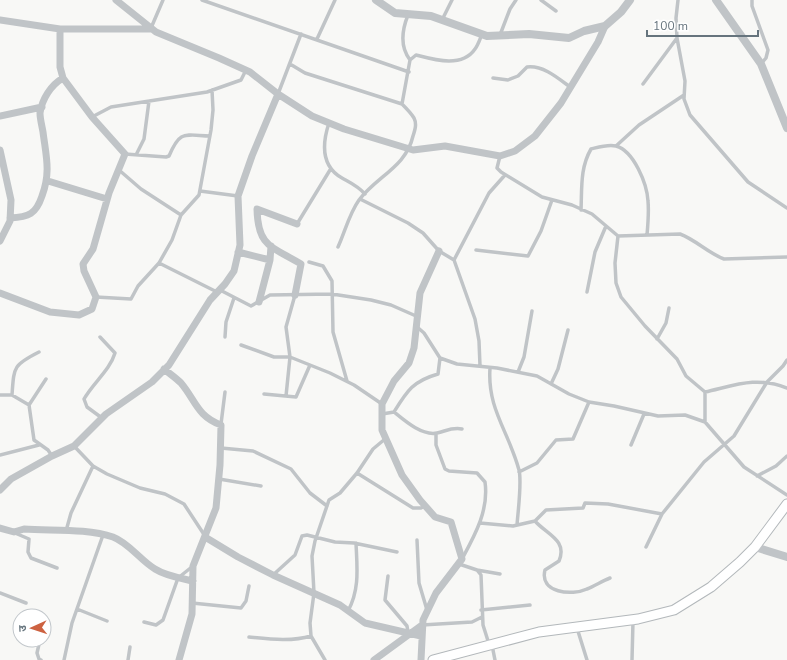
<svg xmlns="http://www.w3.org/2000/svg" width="787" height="660" font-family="'Nunito Sans','Noto Sans Devanagari',sans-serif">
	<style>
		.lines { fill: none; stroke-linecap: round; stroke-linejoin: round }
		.secondary-casing { stroke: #b3b8bb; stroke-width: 11 }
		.service { stroke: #c0c4c7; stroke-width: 3.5 }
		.minor { stroke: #c0c4c7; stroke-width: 7 }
		.tertiary { stroke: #c0c4c7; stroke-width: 8 }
		.secondary { stroke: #fff; stroke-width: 9 }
	</style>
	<rect width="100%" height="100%" fill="#f8f8f6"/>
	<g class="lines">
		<defs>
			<path id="secondary" d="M433 660 539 632 638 619 674 610 711 587 740 562 755 547 787 504"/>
		</defs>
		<use href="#secondary" class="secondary-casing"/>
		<path class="service" d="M202 0 409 72
			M541 0 556 11
			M678 0 676 18 677 38 685 81 684 99 690 115 748 182 787 208
			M752 0V6L768 50 766 58 761 64
			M442 20 452 0
			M151 28 163 0
			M500 35 510 9 516 0
			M317 39 335 0
			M410 60 416 55C435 60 462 68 475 49 478 45 480 39 482 34
			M290 64 305 73 402 104
			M493 78 508 80 518 76 527 67C543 65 558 78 570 87
			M643 84 677 38
			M278 94 301 34
			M92 117 111 107 207 92 241 80 246 70
			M329 123C322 144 321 166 342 178 351 183 358 186 365 194
			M616 146 639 125 684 95
			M125 154 166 157 169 156C180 130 184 135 210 136
			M136 155 144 139 149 101
			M500 156 497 168 501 172 542 197 572 205 592 214 618 236 680 234C696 240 708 253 724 259L787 257
			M119 170 141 189 181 215
			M200 191 238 196
			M360 199 408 223 423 233 439 251 454 260 475 319 479 341 480 366
			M581 210C582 188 580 168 591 149 599 147 608 144 616 146 634 151 647 184 648 201 649 212 648 224 647 235
			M297 224 330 170
			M618 236 615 263 616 283 621 297 645 326 677 359 686 376 705 392C736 385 756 376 787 388
			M338 247C345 232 349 214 359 200 377 176 406 167 413 136 415 130 417 124 414 118 411 113 406 108 402 104L410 60C400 47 402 30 408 15
			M476 250 528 256 541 231 552 200
			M454 260 489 193 505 175
			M309 262 323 266 332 281 333 332 347 381
			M159 263 217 292
			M220 290 251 306 270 295 332 294 371 300 391 305 416 316
			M587 292 595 252 606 226
			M96 297 131 299 138 286 159 263 172 240 181 215 199 195 211 130 213 110 212 90
			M416 326 424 333 440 358 457 364 497 368 537 376 569 394 589 402 614 406 658 416 685 415 705 422 744 467 787 495
			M100 337 115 353C110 370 93 383 84 399L87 407 102 418
			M225 337 226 322 234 298
			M657 339 666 323 669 308
			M241 345 274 357H290L330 373 354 385 382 404
			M39 352C13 365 14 367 12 395L29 405 34 440 48 450 52 456
			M490 368C487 409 509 432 519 470 522 482 518 511 517 525
			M518 372 524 357 532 311
			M551 384 558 369 568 330
			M264 394 296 397 310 365
			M0 395H12
			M286 396 290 357 286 327 295 295
			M29 405 46 379
			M394 412C405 421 422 436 437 433 446 431 452 427 462 429
			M382 414 394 412C407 391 413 381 438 374L440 358
			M705 422V392
			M221 424 225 392
			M436 434V445L445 469 449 471 477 473 485 482C489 510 475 535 462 559
			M631 445 644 414
			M74 446 93 466 107 474 140 488 165 494 184 504 205 536
			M221 448 253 451 291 469 310 493 327 506
			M0 455 39 445
			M519 472 537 463 556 440 573 439 589 402
			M357 473 413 508H421L425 506
			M757 476 776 466 787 456
			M219 479 261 486
			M535 521C546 534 568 540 559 561L545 570C539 593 572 596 587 589 595 586 602 581 610 578
			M480 523 513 526 535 521 546 510 583 508 585 503 608 504 662 514 704 462 734 436 767 382 783 366 787 360
			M66 531 71 513 93 466
			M15 533 29 539 28 552 31 558 57 568
			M417 540 419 583 427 610
			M646 547 662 514
			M459 564 477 570 481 575 483 625 489 644
			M477 570 500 574
			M273 575 295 555 302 536 307 535 335 542 354 543 397 552
			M388 576 385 600 407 626 408 632
			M0 593 26 603
			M192 603 241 608 246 601 249 586
			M77 609 107 621
			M481 610 530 605
			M348 611C360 589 357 567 356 543
			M144 622 156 625 163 620 178 578 193 566
			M422 625 472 622 482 617
			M577 628 587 660
			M249 637C269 639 291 642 311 636
			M40 640 37 653 39 659 41 660
			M492 645 495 660
			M64 660 72 623 103 535
			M128 660 130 647
			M325 660 311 636 310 623 314 593 312 556 315 541 329 500 340 493 357 473 373 449 385 439
			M632 660 633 621"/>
		<path class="minor" d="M116 0 156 32 219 58 250 72 278 94 312 116 344 129 413 150 445 146 500 156 515 151 535 136 561 103 598 42 605 26
			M0 20 60 29H151
			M0 116 42 107
			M0 150 11 200 10 221 0 241
			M48 181 107 199
			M10 218C29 217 36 214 42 196 51 172 46 156 43 132 42 126 40 119 40 113 42 99 51 85 63 78
			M238 252 270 260 271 246
			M0 293 50 312 79 315 92 309 96 297 84 271 83 264 93 249 109 193 125 154 92 117 63 78 60 67V29
			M295 295 301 264C271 246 258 247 257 209L297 224
			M259 302 270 260
			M164 369C170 374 176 378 181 383 196 401 197 416 221 425L220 465 216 508 193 566 192 614 179 660
			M0 490 11 479 52 456 74 446 106 414 152 382 169 365 210 300 225 284 234 271 240 245 238 196 252 156 278 94
			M0 528 14 532 24 529C51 531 87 528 113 537 129 543 140 560 155 569 166 576 180 578 193 581
			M205 537 238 557 273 575 340 605 365 623 421 636
			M374 660 422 625
			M421 660 423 620 436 593 462 559 451 522 435 517 420 500 402 475 382 430V404L394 381 409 363 414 348 420 293 439 251"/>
		<path class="tertiary" d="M376 0 395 13 431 16 487 36 529 34 569 38 584 31 605 26 621 12 630 0
			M716 0 761 64 787 128
			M755 547 787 557"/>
		<use href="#secondary" class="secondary"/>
	</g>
	<g transform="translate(32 628) rotate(267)"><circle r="19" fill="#ffffff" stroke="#c2c7cb"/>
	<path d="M0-3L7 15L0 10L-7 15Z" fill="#cd6241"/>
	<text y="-6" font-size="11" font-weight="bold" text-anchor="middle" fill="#66747d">उ</text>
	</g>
	<path d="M647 30v6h111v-6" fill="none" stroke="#66747d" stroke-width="2"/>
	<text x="653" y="30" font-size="12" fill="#66747d" stroke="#ffffff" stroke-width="3" paint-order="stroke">100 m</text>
</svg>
